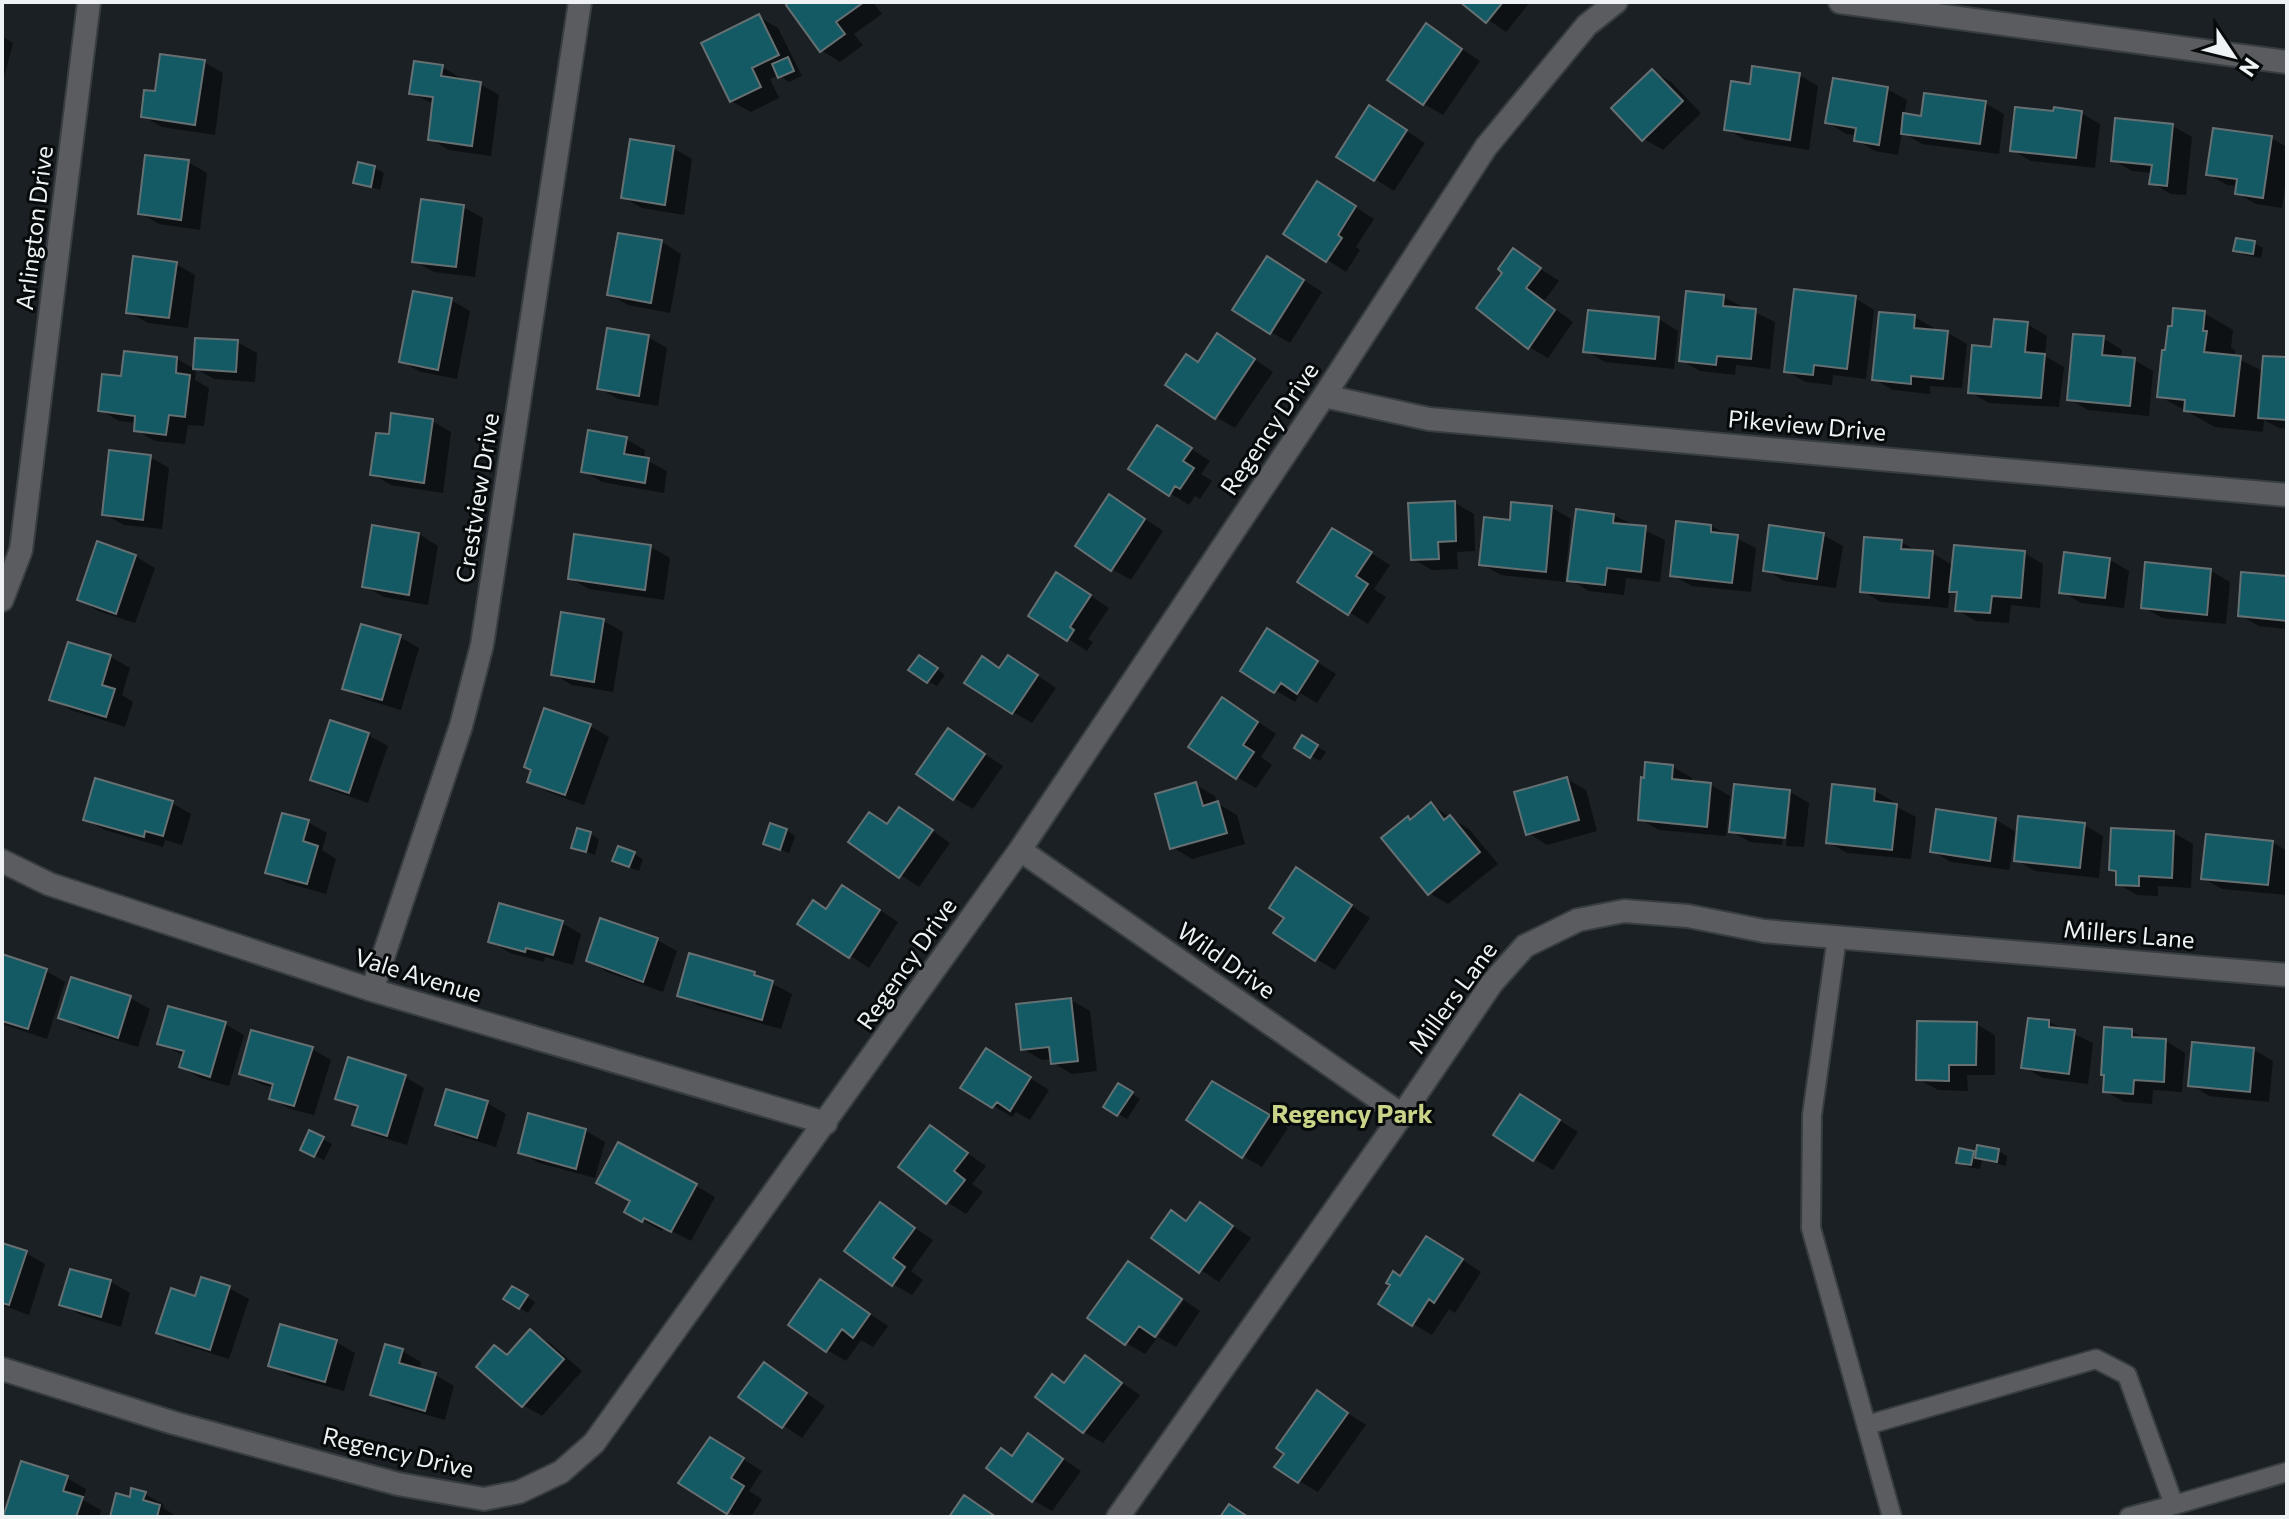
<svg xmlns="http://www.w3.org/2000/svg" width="2289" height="1519" font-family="Commissioner,sans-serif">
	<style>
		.shadow { fill: #0007 }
		.building { fill: #145a65; stroke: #667072; stroke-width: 2 }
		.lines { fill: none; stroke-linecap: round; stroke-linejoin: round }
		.service-casing { stroke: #383d41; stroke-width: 22 }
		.minor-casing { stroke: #383d41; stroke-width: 26 }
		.tertiary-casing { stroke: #383d41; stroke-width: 26 }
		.service { stroke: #5a5c5f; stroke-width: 18 }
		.minor { stroke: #5a5c5f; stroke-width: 22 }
		.tertiary { stroke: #5a5c5f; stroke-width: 22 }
		.labels { text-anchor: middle; stroke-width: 6; stroke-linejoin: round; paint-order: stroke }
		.street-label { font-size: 24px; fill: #eef2f5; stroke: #070a0b }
		.neighbourhood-label { font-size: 26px; font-weight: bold; fill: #c9d488; stroke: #070a0b }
	</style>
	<rect width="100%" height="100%" fill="#1a2024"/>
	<path class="shadow" d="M793 2H873L882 14 854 34 863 45 840 62 821 50Z
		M1463 2H1530L1506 32Z
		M759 17 778 28 802 76 789 82 779 75 770 79 779 98 751 112 731 101Z
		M1427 26 1480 61 1443 115 1424 104Z
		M2 36 13 43 3 81H2Z
		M204 62 223 73 215 135 162 127 143 116 157 94Z
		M442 67 461 78V81L480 84 499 95 491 156 449 150 430 139 434 104 411 93Z
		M1652 71 1671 82 1701 113 1663 150 1644 139Z
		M1799 75 1818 86 1809 150 1746 140 1726 129 1751 86Z
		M1887 89 1907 100 1904 115 1923 118 1985 103 2004 114 1999 154 1922 144 1902 132 1898 155 1875 151 1856 140 1857 135 1846 134 1827 122Z
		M2081 113 2100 124 2095 168 2031 161 2012 150Z
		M1388 119 1425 143 1394 191 1338 156Z
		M2173 126 2192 137 2186 195 2171 194 2152 183 2153 173 2132 171 2113 160Z
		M2271 138 2287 147V172L2282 208 2256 204 2237 193 2238 186 2227 185 2208 174Z
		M673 148 692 159 684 215 642 208 623 197Z
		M188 162 207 173 200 230 159 224 140 213Z
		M375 168 384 173 380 190 355 182Z
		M1337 195 1374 219 1356 247 1360 250 1346 272 1286 233Z
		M463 207 483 218 475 277 434 272 414 261Z
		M620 235 662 242 681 254 670 313 628 305 609 294Z
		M2254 243 2263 248 2261 258 2244 255 2235 250Z
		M1514 251 1559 281 1544 301 1573 322 1548 358 1529 347 1505 272Z
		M176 264 195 275 188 328 148 323 128 312Z
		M1287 269 1322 292 1290 343 1271 332Z
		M1723 297 1775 322 1770 369 1736 365 1735 375 1700 371 1681 360Z
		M1855 298 1874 310 1866 379 1833 375 1832 385 1806 382 1786 371Z
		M451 300 470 311 457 379 421 372 401 361Z
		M1589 312 1659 319 1678 331 1674 369 1605 362 1586 351Z
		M2204 313 2233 330 2231 348 2235 350 2234 357 2263 371 2287 359V429L2279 428 2264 420 2263 432 2215 427 2159 396Z
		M1914 317 1934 328 1933 332 1948 333 1967 344 1962 388 1930 386V394L1893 390 1874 379Z
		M2027 324 2047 336 2045 356 2064 367 2059 407 1989 403 1970 392 1993 349Z
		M648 337 667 348 658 406 618 399 599 388Z
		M2103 338 2122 350 2121 359 2134 360 2153 371 2149 416 2088 410 2069 399Z
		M197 340 237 342 257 353 255 382 214 379 196 369 195 380 209 388 204 426 188 425 185 444 155 441 136 430 137 423 119 421 100 410 123 379 177 359 195 369Z
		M1237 347 1273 372 1235 428 1216 417 1199 364Z
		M432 421 451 432 443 493 391 485 372 474 390 437Z
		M626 439 645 450 644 459 667 471 664 493 602 482 583 471Z
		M1176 439 1210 461 1201 474 1212 481 1200 499 1195 496 1189 505 1131 469Z
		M150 457 169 468 162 529 124 525 104 514Z
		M1455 503 1474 514 1475 551 1457 552 1458 569 1432 570 1413 559Z
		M1513 504 1552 508 1571 519 1565 582 1501 575 1481 564 1511 522Z
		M1129 508 1163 531 1131 580 1112 569Z
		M1613 515 1665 540 1660 582 1626 578 1624 595 1589 591 1570 580Z
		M1711 526 1756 548 1751 592 1692 586 1672 575Z
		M419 534 438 546 428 605 384 597 364 586Z
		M1823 535 1843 546 1836 588 1784 581 1765 569Z
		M575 536 651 547 670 558 664 600 589 589 570 578Z
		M1352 541 1390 565 1374 589 1386 597 1368 624 1300 581Z
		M1901 542 1919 552 1932 553 1954 566 2024 553 2043 564 2040 608 2011 605 2009 623 1976 621 1957 610 1958 595 1950 589 1948 608 1881 602 1862 591Z
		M2066 554 2110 560 2129 571 2124 608 2081 603 2062 592Z
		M135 556 155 568 135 623 98 611 79 599Z
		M2211 571 2230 582 2226 624 2162 618 2143 607Z
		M2287 578V629L2259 626 2240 615Z
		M1076 586 1109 608 1088 639 1093 642 1087 651 1031 615Z
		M563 614 604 621 623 632 613 692 572 685 553 674Z
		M400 637 419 648 401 710 364 699 345 688Z
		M1286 642 1336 674 1317 703 1300 693 1295 702 1242 670Z
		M69 644 111 657 130 668 122 695 133 702 125 727 71 710 52 699Z
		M928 663 945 675 937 686 928 681Z
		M1001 669H1028L1056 688 1032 723 1013 712Z
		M1241 710 1276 734 1261 757 1272 765 1256 788 1237 777Z
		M545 711 590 726 609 737 584 805 548 792 529 781Z
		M331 722 368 735 388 746 368 803 331 790 312 779Z
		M948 730 1003 766 973 809 954 798Z
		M1303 738 1326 752 1320 761 1297 748Z
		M1673 767 1692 778V783L1711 785 1730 796 1726 836 1659 830 1640 819Z
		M1567 779 1586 790 1597 831 1547 845 1528 833Z
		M1196 785 1215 796 1217 803 1237 815 1245 844 1192 859 1172 847Z
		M1875 791 1894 802 1893 805 1916 817 1911 859 1847 853 1828 842Z
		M1790 792 1809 803 1804 847 1786 846 1791 798H1787L1782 845 1750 842 1731 831Z
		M172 803 191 814 182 845 165 840 163 847 105 830 85 819Z
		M1431 805 1469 829 1498 864 1448 904 1429 893 1412 821Z
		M1938 811 1996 820 2018 833 2084 825 2103 836 2099 878 2035 871 2016 860 2018 833H2015L2009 870 1951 862 1932 851Z
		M919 821 950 843 919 887 851 842 888 826Z
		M308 822 327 833 322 850 336 859 326 894 287 883 267 872Z
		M786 830 795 836 789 853 765 843Z
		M2174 833 2193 844 2191 888 2158 886V896L2137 895 2118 884V873L2111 869Z
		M590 834 599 839 595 855 574 847Z
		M2272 842 2287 851V895L2222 889 2203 878Z
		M634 854 643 859 639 871 623 865Z
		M1297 869 1370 918 1335 970 1316 959 1287 917Z
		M862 898 898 922 869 968 800 923Z
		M562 923 581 934 573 965 545 957 544 962 510 953 491 941Z
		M657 940 677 951 663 992 607 972 588 960Z
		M2 957 46 971 65 982 47 1039 2 1024Z
		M754 974 792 994 781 1029 699 1006 680 995Z
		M130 998 150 1009 138 1047 80 1029 61 1017Z
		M1071 1000 1090 1011 1097 1071 1072 1074 1053 1063 1052 1059 1042 1060 1023 1049Z
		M2049 1022 2093 1043 2088 1084 2043 1078 2023 1067Z
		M225 1024 244 1035 229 1086 200 1078 181 1067 184 1056 160 1043Z
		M1976 1024 1995 1035V1075H1967L1968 1091 1938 1090 1918 1079Z
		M2131 1031 2147 1040 2166 1041 2185 1053 2182 1092 2153 1090 2152 1104 2124 1102 2105 1091Z
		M312 1049 331 1060 314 1115 290 1109 271 1098 274 1088 260 1084 241 1073Z
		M2254 1050 2273 1061 2269 1102 2209 1096 2190 1084Z
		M1005 1062 1049 1090 1030 1120 1016 1112 1012 1117 963 1087Z
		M405 1077 424 1088 407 1145 374 1135 354 1124 359 1110 337 1098Z
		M1213 1083 1288 1128 1262 1167 1243 1156Z
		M1119 1085 1140 1099 1127 1119 1105 1106Z
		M487 1103 506 1114 496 1147 457 1135 438 1124Z
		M1539 1107 1578 1132 1553 1170 1534 1159Z
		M530 1116 586 1131 605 1142 595 1178 539 1163 520 1152Z
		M931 1128 986 1166 972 1184 983 1192 966 1214 947 1202 901 1167Z
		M323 1139 332 1144 324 1160 311 1154Z
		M1998 1151 2007 1156 2006 1166 1982 1160 1980 1169 1968 1167 1959 1162 1973 1152 1977 1155Z
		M696 1186 715 1197 691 1241 664 1227 662 1231 626 1211 632 1201Z
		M880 1205 933 1240 911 1271 923 1280 912 1295 893 1284Z
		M1201 1205 1251 1238 1219 1282 1153 1238 1172 1212 1188 1222Z
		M2 1245 26 1253 45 1264 29 1315 2 1305Z
		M1446 1249 1481 1272 1455 1313 1449 1309 1432 1335 1413 1324Z
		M1128 1263 1181 1298 1153 1338H1157L1145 1354 1126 1343Z
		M71 1271 111 1282 130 1293 121 1327 81 1315 61 1304Z
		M821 1281 888 1326 873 1347 861 1340 846 1361 827 1350Z
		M229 1288 249 1299 229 1359 178 1343 159 1332 197 1298Z
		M513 1288 535 1302 528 1313 506 1299Z
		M1184 1300 1200 1311 1176 1347 1158 1337Z
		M530 1332 550 1343 582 1371 542 1416 523 1405 495 1347 509 1356Z
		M336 1342 355 1353 344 1391 290 1376 270 1365Z
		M402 1351 421 1362 419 1371 435 1375 454 1386 445 1420 392 1405 373 1394Z
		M1086 1358 1140 1395 1103 1443 1084 1432 1065 1385Z
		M764 1364 825 1406 802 1438 741 1396Z
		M1317 1393 1366 1425 1318 1492 1299 1481 1287 1454Z
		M1029 1436 1081 1471 1052 1511 1033 1500 1013 1458Z
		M729 1450 762 1471 749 1491 762 1499 751 1517H737L681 1482Z
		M67 1478 86 1489 83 1500 101 1510 99 1517H5Z
		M145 1494 164 1505 163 1508 178 1517H112L131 1499Z"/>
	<path class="building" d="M789 2H864L836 22 845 34 820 52 786 5Z
		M1460 2H1503L1486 23Z
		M759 14 779 55 752 68 761 87 730 102 701 43Z
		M1426 23 1462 49 1423 105 1387 80Z
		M160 54 205 60 195 125 141 117 144 90 155 91Z
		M788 57 794 71 778 78 772 64Z
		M414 61 443 65 441 76 481 82 472 146 428 140 433 97 409 94Z
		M1752 66 1800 73 1790 140 1724 130 1731 81 1750 84Z
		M1652 69 1683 101 1642 141 1611 108Z
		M1833 78 1888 87 1879 145 1854 141 1856 128 1825 123Z
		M1924 93 1986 101 1980 144 1901 134 1903 113 1921 116Z
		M1369 105 1407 130 1374 181 1336 157Z
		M2015 107 2053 111 2054 107 2082 111 2076 158 2010 151Z
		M2115 118 2173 124 2167 186 2149 184 2152 165 2111 161Z
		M2213 128 2272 136 2263 198 2235 194 2237 179 2206 175Z
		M630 139 674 146 665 205 621 198Z
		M145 155 189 160 181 220 138 214Z
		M358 162 375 166 371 187 353 183Z
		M1317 181 1356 206 1338 235 1342 238 1326 262 1283 234Z
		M421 199 464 205 456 267 412 262Z
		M618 233 662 240 651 303 607 295Z
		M2236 238 2255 241 2253 254 2233 251Z
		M1513 248 1541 268 1526 288 1555 310 1528 349 1476 308 1502 273 1498 269Z
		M133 256 177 262 169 318 126 313Z
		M1267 256 1304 280 1270 334 1232 310Z
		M1794 289 1856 296 1847 369 1814 365 1813 375 1784 372Z
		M413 291 452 298 438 370 399 362Z
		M1686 291 1724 295 1723 306 1756 309 1751 359 1717 356 1716 365 1679 361Z
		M2173 308 2205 311 2203 331H2207L2204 352 2241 356 2234 416 2184 411 2185 400 2157 397 2162 350H2165L2168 326H2172Z
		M1588 310 1659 317 1655 359 1583 352Z
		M1879 312 1915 315 1914 328 1948 331 1943 379 1911 376V384L1872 380Z
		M1994 319 2028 322 2025 352 2045 354 2041 398 1968 393 1972 345 1991 347Z
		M607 328 649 335 639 396 597 389Z
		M1217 333 1255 359 1215 419 1165 385 1186 354 1198 362Z
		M2073 334 2104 336 2102 355 2135 358 2130 406 2067 400Z
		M195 338 238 340 236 372 193 369Z
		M124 351 177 357 176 373 190 375 185 417 169 415 166 435 134 431 135 416 98 411 102 374 121 376Z
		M2263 356 2287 357V420L2258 418Z
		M391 413 433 419 424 483 370 475 376 433 389 434Z
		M1157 425 1192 448 1183 461 1194 468 1180 489 1175 486 1169 496 1128 469Z
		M588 430 627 437 624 454 649 458 645 483 581 472Z
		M109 450 151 455 143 520 102 515Z
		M1109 494 1145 519 1111 571 1075 546Z
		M1455 501 1456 541 1438 542 1439 559 1411 560 1408 503Z
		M1511 502 1552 506 1546 572 1479 565 1484 517 1510 520Z
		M1576 509 1614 514 1613 523 1646 526 1641 572 1607 568 1605 585 1567 581Z
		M1676 521 1711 525V532L1738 535 1732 583 1670 576Z
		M372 525 419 533 409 595 362 587Z
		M1769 525 1824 533 1817 579 1763 571Z
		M1332 528 1372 552 1356 576 1368 584 1348 615 1297 582Z
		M574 534 651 545 645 590 568 579Z
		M1864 537 1902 540 1901 549 1933 551 1929 598 1860 592Z
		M97 541 136 555 116 614 77 600Z
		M1954 545 2025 551 2021 598 1992 596 1990 613 1955 611 1957 592H1949Z
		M2064 552 2110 558 2105 598 2059 593Z
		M2145 562 2211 569 2207 615 2141 608Z
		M1056 572 1091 595 1070 627 1074 630 1067 641 1028 616Z
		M2241 572 2287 576V621L2238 616Z
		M561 612 604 619 594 682 551 675Z
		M361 624 401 635 382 700 342 689Z
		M1267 628 1318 661 1297 694 1281 683 1274 693 1240 671Z
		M68 642 111 655 102 685 115 689 106 717 49 700Z
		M919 655 938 668 927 683 908 670Z
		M1008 655 1038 675 1012 714 964 683 982 656 999 668Z
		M1222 697 1258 722 1243 745 1254 752 1236 779 1188 747Z
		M544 708 591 724 565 795 527 782 531 770 524 767Z
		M330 720 369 733 349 793 310 780Z
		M948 728 985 754 953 800 916 774Z
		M1302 735 1318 745 1310 758 1294 748Z
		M1645 762 1673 765 1672 779 1711 783 1707 827 1638 820 1641 777 1644 778Z
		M1567 777 1579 820 1526 835 1514 792Z
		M95 778 173 801 163 836 145 831 144 837 83 820Z
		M1196 782 1203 806 1218 801 1227 833 1170 849 1155 794Z
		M1734 784 1790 790 1785 838 1729 832Z
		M1832 784 1875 789 1874 801 1897 804 1892 850 1826 843Z
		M1431 802 1444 820 1450 815 1480 852 1428 895 1381 838 1408 816 1410 820Z
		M899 807 933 830 899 878 848 842 869 812 887 824Z
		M1936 809 1996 818 1990 861 1930 852Z
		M282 813 309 820 303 841 318 846 307 884 265 873Z
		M2018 816 2085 823 2080 868 2014 861Z
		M770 823 787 829 780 850 763 844Z
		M577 828 591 832 586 852 571 848Z
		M2111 828 2174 831 2172 878 2139 876V886L2116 885V871L2109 870Z
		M2206 834 2273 841 2268 885 2201 879Z
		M618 846 635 852 629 867 612 861Z
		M1296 867 1352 905 1315 961 1273 933 1284 918 1269 908Z
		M842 885 880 910 849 958 797 924 813 900 826 909Z
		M499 903 563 921 553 955 526 948 525 952 488 942Z
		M600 918 658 938 643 982 586 961Z
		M689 953 755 972 754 975 773 981 762 1020 677 996Z
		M2 954 47 969 28 1029 2 1021Z
		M71 977 131 996 118 1038 58 1018Z
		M1071 998 1078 1061 1051 1064 1049 1047 1021 1050 1016 1004Z
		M168 1006 226 1022 210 1077 179 1067 184 1051 157 1044Z
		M2028 1018 2049 1020V1027L2075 1030 2069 1074 2021 1068Z
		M1917 1021 1977 1022 1976 1065H1949V1081L1916 1080Z
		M2104 1027 2132 1029V1037L2166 1039 2164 1082 2134 1080 2133 1094 2103 1092 2104 1075H2101Z
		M251 1030 313 1047 294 1106 269 1099 273 1084 239 1074Z
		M2192 1042 2254 1048 2250 1092 2188 1086Z
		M986 1048 1031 1077 1010 1111 997 1102 992 1108 960 1088Z
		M348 1057 406 1075 387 1136 352 1125 358 1106 335 1099Z
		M1212 1081 1270 1115 1242 1158 1186 1120Z
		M1118 1083 1133 1092 1117 1116 1103 1107Z
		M446 1089 488 1101 477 1138 435 1125Z
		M1520 1094 1560 1120 1533 1161 1493 1135Z
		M528 1113 586 1129 576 1169 518 1153Z
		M930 1125 968 1153 954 1171 965 1180 946 1204 898 1167Z
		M309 1130 324 1137 314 1157 300 1150Z
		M618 1142 697 1184 671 1232 644 1218 642 1222 624 1212 630 1201 596 1183Z
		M1977 1145 1999 1149 1997 1162 1975 1158Z
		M1959 1148 1974 1151 1971 1165 1956 1163Z
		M880 1202 915 1228 893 1258 905 1267 892 1286 844 1251Z
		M1200 1202 1233 1226 1199 1273 1151 1238 1171 1210 1186 1221Z
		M1426 1236 1463 1259 1434 1303 1429 1299 1412 1326 1378 1304 1390 1285 1386 1283 1393 1271 1400 1276Z
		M2 1243 27 1251 9 1305 2 1303Z
		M1128 1261 1182 1299 1155 1337 1139 1326 1125 1345 1087 1318Z
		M70 1269 111 1280 101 1317 59 1305Z
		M201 1277 230 1286 210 1350 156 1333 171 1288 195 1296Z
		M820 1279 870 1314 853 1338 842 1329 826 1352 788 1325Z
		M512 1286 528 1295 519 1309 503 1299Z
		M280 1324 337 1340 325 1382 268 1366Z
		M530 1329 564 1359 522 1407 476 1367 494 1345 507 1355Z
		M385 1344 403 1349 399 1363 436 1373 425 1411 370 1395Z
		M1085 1355 1122 1383 1083 1433 1035 1397 1052 1374 1064 1383Z
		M764 1362 807 1393 782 1428 738 1397Z
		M1317 1390 1348 1413 1298 1483 1274 1467 1284 1454 1276 1448Z
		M1028 1433 1063 1459 1032 1502 986 1468 1001 1448 1012 1456Z
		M710 1437 744 1458 731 1478 744 1486 727 1514 678 1483Z
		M21 1461 68 1476 63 1491 83 1497 76 1517H3Z
		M131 1488 146 1492 143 1500 160 1505 157 1517H110L116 1493 130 1497Z
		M964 1495 996 1517H949Z
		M1229 1504 1248 1517H1220Z"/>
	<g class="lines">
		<defs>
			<path id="service" d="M1837 937 1812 1115 1811 1228 1892 1517
				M1867 1425 2096 1359 2127 1375 2174 1505 2287 1472
				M2129 1517 2174 1505"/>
			<path id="minor" d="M1840 2 2287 62
				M1324 396 1429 419 2287 495
				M2 600 21 550 89 2
				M1020 850 1402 1115
				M2 861 49 884 372 990 826 1123
				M372 990 461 726 482 645 580 2
				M2 1369 174 1423 398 1484 484 1499 519 1492 561 1472 594 1443 1020 850 1324 396 1486 147 1587 25 1616 2"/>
			<path id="tertiary" d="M1118 1517 1402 1115 1492 983 1525 946 1578 920 1624 911 1688 916 1764 931 2287 975"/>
		</defs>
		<use href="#service" class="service-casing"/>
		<use href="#minor" class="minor-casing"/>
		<use href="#tertiary" class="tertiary-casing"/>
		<use href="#service" class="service"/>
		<use href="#minor" class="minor"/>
		<use href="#tertiary" class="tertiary"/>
	</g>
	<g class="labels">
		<g class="street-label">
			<text transform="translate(35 228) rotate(-83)" y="8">Arlington Drive</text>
			<text transform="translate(1807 426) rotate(5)" y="8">Pikeview Drive</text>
			<text transform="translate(1270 429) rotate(-56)" y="8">Regency Drive</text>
			<text transform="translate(478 498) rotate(-81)" y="8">Crestview Drive</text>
			<text transform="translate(2129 935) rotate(5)" y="8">Millers Lane</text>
			<text transform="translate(1226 961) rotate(35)" y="8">Wild Drive</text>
			<text transform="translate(907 964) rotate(-55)" y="8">Regency Drive</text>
			<text transform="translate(418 976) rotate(17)" y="8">Vale Avenue</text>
			<text transform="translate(1453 998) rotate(-54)" y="8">Millers Lane</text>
			<text transform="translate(398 1453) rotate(13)" y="8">Regency Drive</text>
		</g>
		<g class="neighbourhood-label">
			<text x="1352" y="1123">Regency Park</text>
		</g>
	</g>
	<rect width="2289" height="1519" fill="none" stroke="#eef2f5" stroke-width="8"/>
	<g transform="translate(2233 56) rotate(125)" stroke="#070a0b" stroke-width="6" paint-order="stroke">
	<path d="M0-6L14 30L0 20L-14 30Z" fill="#eef2f5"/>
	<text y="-12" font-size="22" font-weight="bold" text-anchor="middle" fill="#eef2f5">N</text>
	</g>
</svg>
